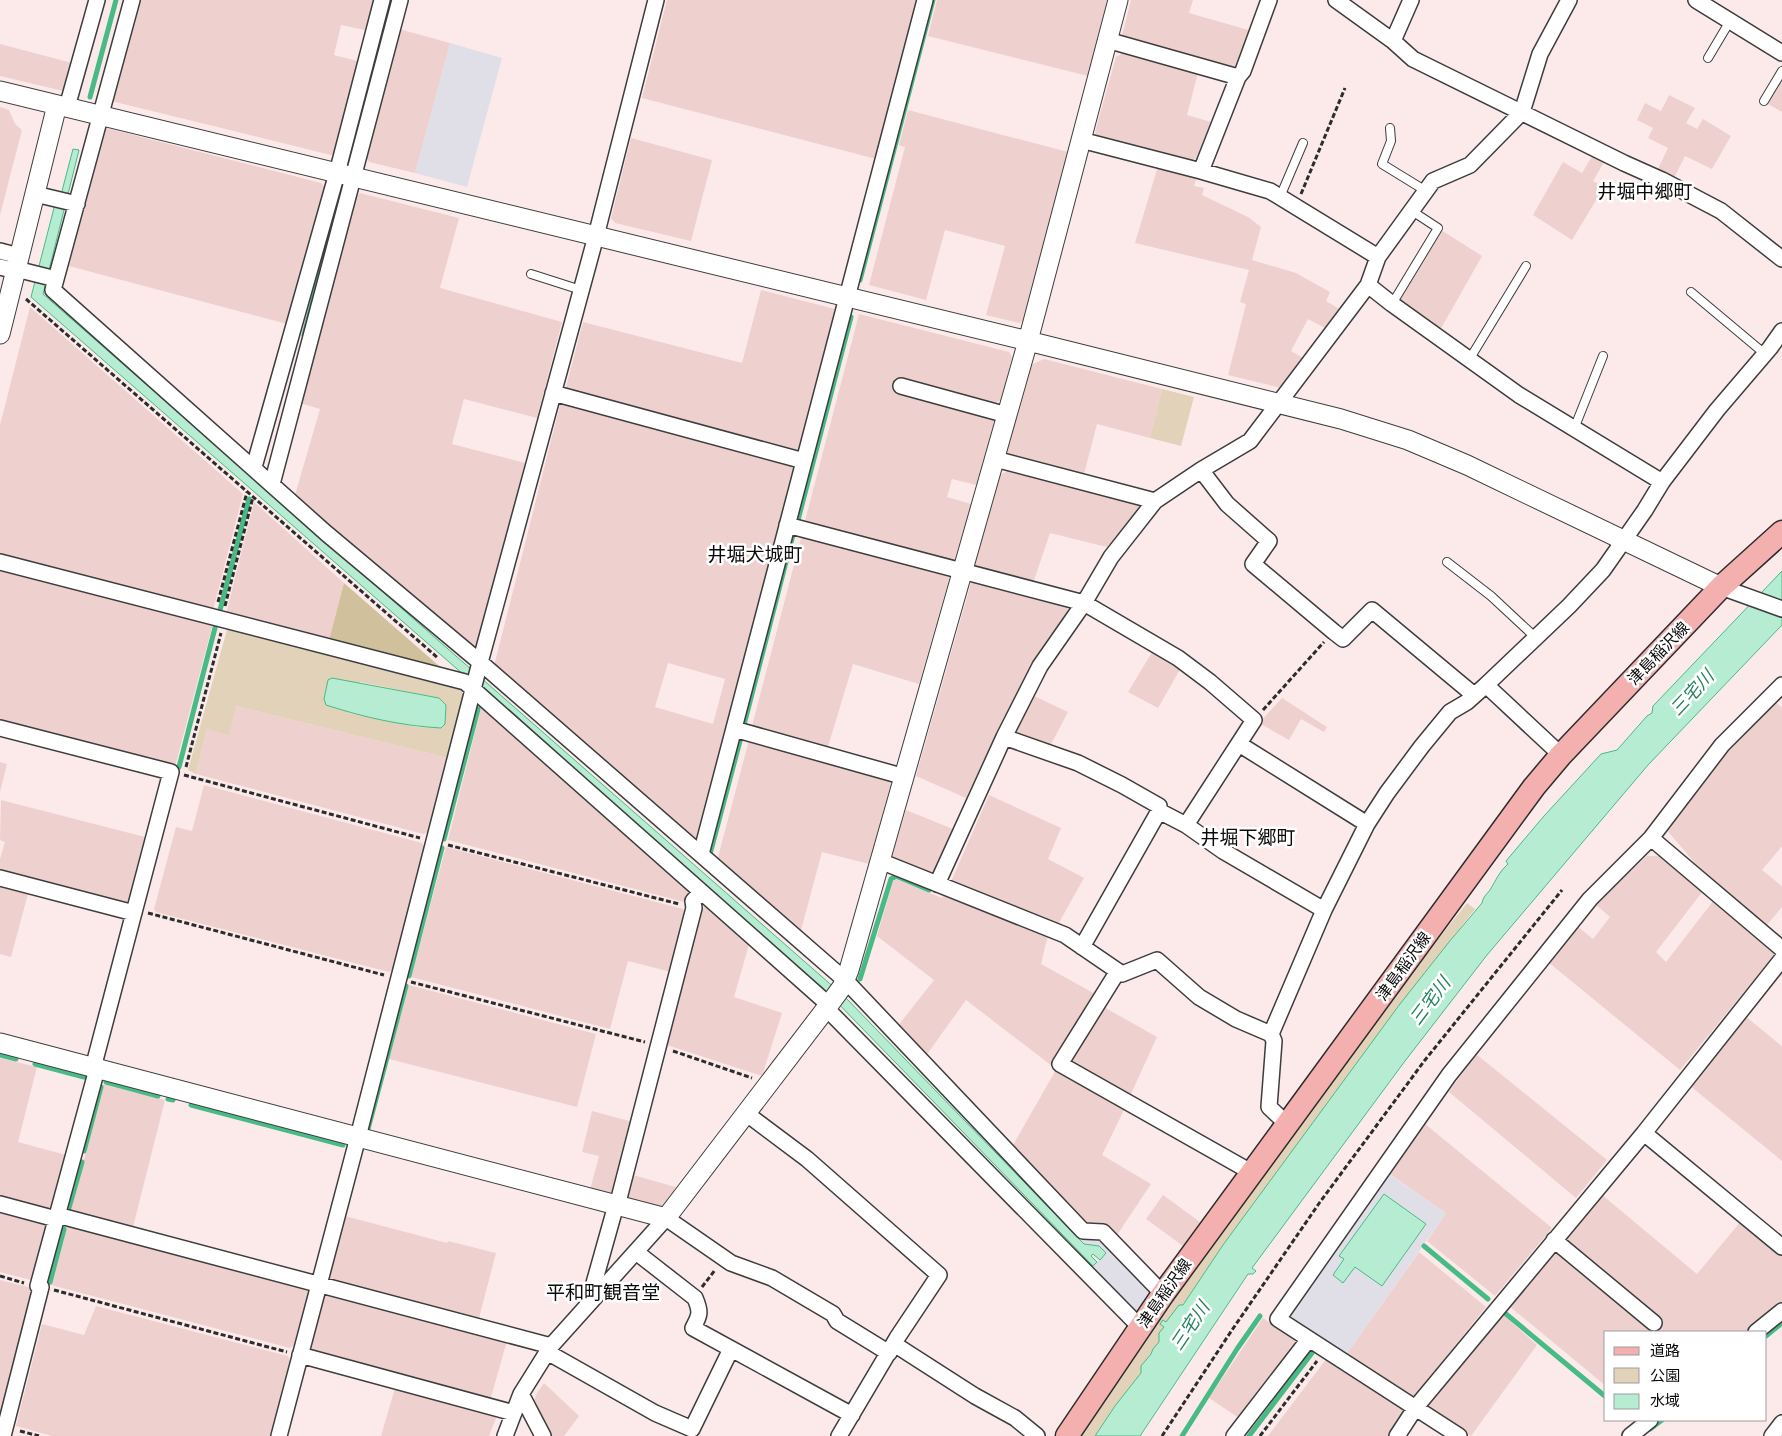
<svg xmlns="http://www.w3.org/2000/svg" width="1782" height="1436" font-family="'Playfair Display','Noto Sans JP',serif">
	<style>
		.industrial { fill: #e0dfe8 }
		.farmland { fill: #eed0ce; fill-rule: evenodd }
		.green { fill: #e1d2b9; fill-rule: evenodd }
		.forest { fill: #d0c09b }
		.water { fill: #b6edd2; stroke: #47ba85 }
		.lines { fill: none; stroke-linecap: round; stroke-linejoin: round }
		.stream { stroke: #47ba85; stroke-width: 5 }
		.service-casing { stroke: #3d3d3d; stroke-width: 10 }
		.minor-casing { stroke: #3d3d3d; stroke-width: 18 }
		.tertiary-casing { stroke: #3d3d3d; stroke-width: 21 }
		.secondary-casing { stroke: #2c2c2c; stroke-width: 25 }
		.path { stroke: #2c2c2c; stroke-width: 3; stroke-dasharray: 5 2.5; stroke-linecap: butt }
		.service { stroke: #fff; stroke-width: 8 }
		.minor { stroke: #fff; stroke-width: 15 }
		.tertiary { stroke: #fff; stroke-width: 19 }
		.secondary { stroke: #f4b0ae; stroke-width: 22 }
		.labels { text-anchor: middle; stroke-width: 5; stroke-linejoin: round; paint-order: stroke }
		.street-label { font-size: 16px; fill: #0a0a0a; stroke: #fff }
		.water-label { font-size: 18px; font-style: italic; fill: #25845c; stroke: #fff }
		.quarter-label { font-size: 19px; fill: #0a0a0a; stroke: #fff }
	</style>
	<rect width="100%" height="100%" fill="#fceaeb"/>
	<path class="industrial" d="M450 43 502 58 467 187 415 173Z
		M1390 1175 1446 1213 1346 1355 1290 1318Z
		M1080 1239 1103 1242 1153 1294 1135 1312 1092 1267 1106 1253 1099 1246 1084 1244Z"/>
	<path class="farmland" d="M137 0H377L369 31 341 25 334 55 361 62 338 151 331 155 111 101Z
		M667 0H918L876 159 642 98Z
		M937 0H1107L1088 76 928 36Z
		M1131 0H1193L1189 13 1252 31 1238 70 1128 41 1122 35Z
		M399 29 450 43 415 173 369 162 365 156Z
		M0 44 76 64 71 85 63 91 0 76Z
		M1123 53 1198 73 1187 115 1211 122 1196 158 1189 163 1100 140 1095 132 1116 57Z
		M1782 79V112L1768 104Z
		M1669 95 1695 108 1686 123 1697 129 1703 119 1731 136 1712 169 1685 156 1672 182 1656 173 1668 148 1648 138 1653 128 1637 120 1645 103 1661 111Z
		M0 107 9 110 15 124 22 130 0 215Z
		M908 110 1068 152 1025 320 1019 323 986 315 1005 246 945 230 926 300 869 285 905 147 899 145Z
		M106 128 321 183 328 191 291 325 69 266Z
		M631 138 712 160 691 241 615 223 611 218Z
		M1594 153 1606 159 1593 181 1604 187 1572 240 1533 215 1563 162 1582 173Z
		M1158 166 1197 177 1194 186 1204 188 1202 195 1248 217 1261 227 1252 260 1296 273 1330 292 1326 301 1339 309 1325 328 1308 319 1291 351 1303 358 1281 388 1228 375 1246 304 1240 302 1249 270 1135 243Z
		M360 193 459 218 440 288 562 322 537 418 464 399 452 444 525 463 477 646H471L295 495 320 409 300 403 353 200Z
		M1441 230 1482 256 1439 332 1398 302Z
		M761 290 835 309 836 311 800 449 794 452 569 391 566 387 583 322 742 363Z
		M30 307 243 494 212 614 0 557V425Z
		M859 314 1009 352 1012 357 1001 400 993 404 991 415 995 420 976 485 952 479 947 497 971 504 954 561 949 564 804 525Z
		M1044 359 1162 389 1150 438 1097 424 1083 478 1014 460 1007 451 1031 365Z
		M566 401 793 462 797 469 698 839 694 842 494 666 560 405ZM668 663 725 679 713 724 655 707Z
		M1011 469 1138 502 1142 509 1107 547 1050 533 1032 586 981 571 975 564 1000 475Z
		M254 502 344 583 328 644 225 618Z
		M802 534 946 572 949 579 919 684 853 664 827 750 751 730Z
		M0 567 213 623 175 767 0 722Z
		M976 580 1067 604 1068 611 1004 717 966 798 916 776 971 583Z
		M1154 649 1182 666 1158 708 1128 692Z
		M1034 696 1068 712 1049 748 1018 738 1015 732Z
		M1282 698 1327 727 1324 732 1301 719 1289 740 1259 723Z
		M1777 703 1782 708V846L1762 870 1782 886V907L1766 926 1699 868 1666 829 1711 770 1754 724Z
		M236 706 448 758 429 832 423 834 196 774 207 729Z
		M481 708H485L692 890 689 900 684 902 448 840Z
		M749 740 887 777 891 784 869 864 822 852 800 934 717 861Z
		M0 762 7 764 0 792Z
		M204 785 422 843 425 848 393 969 389 972 156 912 154 909 176 827 192 831Z
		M989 795 1061 828 1048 859 1084 878 1057 926 950 884Z
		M1 800 149 838 133 901 126 905 0 873V859L5 842 0 840Z
		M906 810 953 829 934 872 928 875 897 862 892 856Z
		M446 847 683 909 686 914 671 972 628 961 610 1029 411 977Z
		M1647 856H1661L1703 891 1656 952 1666 962 1714 900 1776 953 1680 1070 1548 962 1577 926 1593 939 1610 917 1595 904Z
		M896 879 942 898 945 892 1048 935 1041 964 1097 995 1052 1066 966 1000 925 1057 897 1027 934 980 877 936 893 882Z
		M0 883 29 890 11 957 0 954Z
		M708 902 750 941 734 997 782 1013 762 1076 667 1045 702 909Z
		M409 985 596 1034 577 1107 389 1059Z
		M1102 1006 1157 1037 1130 1096 1073 1065 1070 1057Z
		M1745 1016 1782 1046V1161L1689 1085Z
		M1476 1054 1607 1160 1576 1198 1449 1092Z
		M0 1058 37 1067 18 1142 66 1155 52 1208 46 1212 0 1199Z
		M1057 1068 1126 1106 1102 1155 1151 1184 1117 1235 1104 1223 1087 1222 1013 1145Z
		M103 1084 165 1100 132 1231 70 1215Z
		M592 1111 633 1122 615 1191 610 1195 590 1190 599 1156 582 1152Z
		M1425 1124 1552 1228 1495 1296 1427 1241 1446 1213 1388 1173Z
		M633 1175 679 1188 664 1207 661 1208 626 1199Z
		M1601 1194 1697 1274 1742 1220 1782 1253V1305L1749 1332H1606V1386L1509 1306 1552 1253 1559 1252 1566 1244 1565 1236Z
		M1163 1195 1200 1222 1183 1246 1146 1219Z
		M0 1210 46 1222 48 1227 34 1277 31 1280 0 1272Z
		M345 1216 447 1243 448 1241 496 1253 478 1322 327 1283Z
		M68 1223 310 1289 294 1345 290 1348 51 1285Z
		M1419 1252 1486 1307 1414 1396H1409L1346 1355Z
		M0 1280 32 1288 35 1292 0 1428Z
		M326 1290 508 1337 490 1401 313 1355 310 1350Z
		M96 1306 288 1356 290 1360 271 1436H52L16 1426 42 1324 84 1335Z
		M1502 1314 1537 1345 1471 1436 1430 1409 1428 1403Z
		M1263 1318 1295 1340 1294 1346 1239 1418 1209 1398Z
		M1327 1358 1406 1410 1390 1436H1268Z
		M544 1383 579 1416 564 1436H549L532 1406 537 1393Z
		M395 1388 495 1414 496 1418 489 1436H381Z"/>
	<path class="green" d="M1162 389 1194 397 1181 446 1150 438Z
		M228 626 459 686 465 699 448 758 236 706 229 735 207 729 196 774 188 770ZM360 682 439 698 446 705V717L441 728 417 727 349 713Z
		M1467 903 1475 909 1400 1004 1223 1245 1183 1305 1179 1306 1166 1323 1163 1320 1160 1324 1164 1327 1159 1337V1342L1142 1366 1141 1373 1115 1406 1095 1436H1077L1176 1293H1179L1230 1217 1419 963Z"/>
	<path class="forest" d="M344 583 446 672 328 644Z"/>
	<path class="water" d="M73 149 79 150 43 294 845 997 1084 1244 1099 1246 1106 1253 1100 1260 1093 1254 1091 1256 1097 1262 1093 1266 827 992 31 297 54 208 62 191Z
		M1782 571V625L1648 765 1487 955 1405 1061 1252 1268 1256 1271 1253 1274H1248L1140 1436H1095L1115 1406 1141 1373V1366L1151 1354 1153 1349 1159 1342V1333L1164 1327 1160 1324 1163 1320 1166 1322 1179 1305H1183L1223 1245 1400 1004 1449 942 1482 903C1483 897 1486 895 1490 890 1496 880 1499 872 1508 864L1506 861 1544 816 1601 754 1617 750 1647 716 1652 713 1653 706Z
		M332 678 439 698 446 705 445 724 441 728C402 726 363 717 326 705L324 699 328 680Z
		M1384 1194 1426 1224 1382 1286 1355 1267 1343 1283 1333 1275 1344 1259 1339 1256Z"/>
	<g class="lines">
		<path class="stream" d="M90 97 116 0
			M351 155 391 0
			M860 280 933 0
			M304 335 340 195
			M798 520 851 317
			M219 614 249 499
			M744 725 793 535
			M179 767 216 624
			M444 839 478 709
			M710 854 740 741
			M409 976 442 848
			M860 979 891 879 896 876 929 890
			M0 1055 16 1059
			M35 1064 84 1077
			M106 1082 158 1096
			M168 1099 173 1100
			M191 1105 343 1145
			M368 1129 406 986
			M84 1151 101 1087
			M67 1215 82 1162
			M1424 1246 1488 1299
			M50 1282 64 1229
			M1506 1314 1606 1397
			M1766 1336 1782 1323
			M1650 1429 1662 1420
			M1182 1436 1237 1349 1260 1316
			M1249 1436 1312 1353"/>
		<defs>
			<path id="service" d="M1708 58 1730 21
				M1764 101 1782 71
				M1390 128 1391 141 1382 164 1426 191
				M1280 197 1303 143
				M531 274 581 290
				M1691 292 1765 354
				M1392 304 1438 228 1412 211
				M1469 360 1526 266
				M1574 429 1603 356
				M1447 562 1491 596 1535 637"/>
			<path id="minor" d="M132 0 53 290 326 533 481 663 845 980 1083 1231 1103 1232 1163 1294
				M1336 0 1393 41 1413 59 1624 163 1662 180 1721 211 1782 259
				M1696 0 1782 53
				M1107 40 1238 77 1201 171
				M1393 41 1411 0
				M1238 77 1243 71 1269 0
				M67 107 97 0
				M1081 140 1201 171 1270 191 1378 257
				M35 194 77 204
				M0 251 19 256
				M0 267 16 271
				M16 269 56 279
				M1368 285 1392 304 1519 395 1662 482
				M901 386 1007 415
				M553 393 804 461
				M995 459 1155 501
				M254 467 337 173 382 0
				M1201 470 1227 504 1269 541 1253 564 1334 632 1343 639 1372 610 1474 695
				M272 484 400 0
				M787 525 1084 603 1178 658 1210 682 1254 720 1186 825
				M0 562 465 682 829 1005
				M1721 587 1782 609
				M1486 685 1569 606 1603 570 1645 510 1662 482 1717 410 1770 348 1782 331
				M0 728 171 772 93 1068
				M734 729 905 777
				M1004 737 1078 763 1122 785 1159 806V811L1186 825 1223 851 1324 910
				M1239 744 1367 824
				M1651 838 1782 949
				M701 854 925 0
				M880 861 1065 935 1122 974 1157 960 1199 997 1236 1019 1271 1034 1274 1041 1269 1107 1287 1124
				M0 878 134 913
				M937 884 1004 737 1040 666 1084 603 1111 557 1155 501 1201 470 1250 441 1368 285 1378 257 1433 181 1470 165 1522 112 1540 54 1569 0
				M1082 947 1159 811
				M1118 971 1060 1064 1251 1172
				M826 1008 1140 1327
				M1271 1034 1324 910 1367 824 1387 793 1422 746 1450 712 1467 702 1486 685 1561 755
				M747 1114 807 1159 939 1275 897 1338 839 1436
				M1644 1133 1782 1247
				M0 1204 56 1219
				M617 1206 694 908 693 901 701 892
				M57 1215 551 1346
				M1554 1240 1654 1323
				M636 1252 695 1298C701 1312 700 1315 693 1328L852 1415
				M38 1286 97 1069
				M589 1301 616 1205
				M1756 1332 1782 1311
				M894 1344 975 1396 1015 1418 1037 1436
				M547 1352 655 1413 692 1429 731 1349
				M300 1355 514 1413
				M521 1394 543 1436
				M3 1436 41 1287
				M279 1436 358 1137 478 670 596 236 656 0
				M505 1436 521 1394 551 1346 666 1218 731 1263 772 1278 833 1314 837 1321 889 1353
				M1234 1436 1309 1339
				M1397 1436 1416 1407 1644 1133 1782 959
				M1459 1436 1278 1319 1449 1075 1590 899 1651 838 1722 745 1782 685
				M1630 1436 1650 1420
				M1772 1436 1782 1423"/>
			<path id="tertiary" d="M0 91 1028 341 1341 419 1408 440 1467 465 1721 587
				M0 334 57 105
				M0 1043 666 1218 831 1002 842 987 849 970 1028 341 1118 0"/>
			<path id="secondary" d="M1067 1436 1163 1294 1534 787 1561 755 1721 587 1782 532"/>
		</defs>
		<use href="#service" class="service-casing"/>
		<use href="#minor" class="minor-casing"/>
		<use href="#tertiary" class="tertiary-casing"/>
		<use href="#secondary" class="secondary-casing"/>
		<path class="path" d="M1301 194 1345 88
			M26 299 438 658
			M218 602 247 492
			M225 606 253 497
			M1263 710 1324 642
			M186 767 221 633
			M184 775 420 838
			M448 845 679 904
			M148 913 384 975
			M411 982 645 1042
			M673 1051 752 1078
			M0 1276 24 1283
			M702 1287 715 1270
			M54 1290 287 1352
			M20 1431 39 1436
			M1162 1436 1232 1330 1320 1202 1425 1060 1562 890
			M1260 1436 1317 1361"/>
		<use href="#service" class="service"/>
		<use href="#minor" class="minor"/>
		<use href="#tertiary" class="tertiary"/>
		<use href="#secondary" class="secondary"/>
	</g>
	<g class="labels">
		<g class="street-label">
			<text transform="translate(1658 653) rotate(-46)" y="6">津島稲沢線</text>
			<text transform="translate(1403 966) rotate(-54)" y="6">津島稲沢線</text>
			<text transform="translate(1164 1293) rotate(-55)" y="6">津島稲沢線</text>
		</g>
		<g class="water-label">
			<text transform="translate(1692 693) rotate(-47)" y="6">三宅川</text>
			<text transform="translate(1430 1001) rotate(-53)" y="6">三宅川</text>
			<text transform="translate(1190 1326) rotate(-56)" y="6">三宅川</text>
		</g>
		<g class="quarter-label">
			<text x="1645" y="198">井堀中郷町</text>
			<text x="755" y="561">井堀犬城町</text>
			<text x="1248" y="844">井堀下郷町</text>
			<text x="603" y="1299">平和町観音堂</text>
		</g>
	</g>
	<rect x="1604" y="1331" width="162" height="90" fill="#ffffff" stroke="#9d9d9d"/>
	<rect x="1614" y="1347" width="25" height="8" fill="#f4b0ae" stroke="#9d9d9d"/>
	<text x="1650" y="1356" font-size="15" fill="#0a0a0a">道路</text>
	<rect x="1614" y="1368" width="25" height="15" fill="#e1d2b9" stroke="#9d9d9d"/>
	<text x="1650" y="1381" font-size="15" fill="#0a0a0a">公園</text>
	<rect x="1614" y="1394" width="25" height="15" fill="#b6edd2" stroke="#9d9d9d"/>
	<text x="1650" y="1406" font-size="15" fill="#0a0a0a">水域</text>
</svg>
